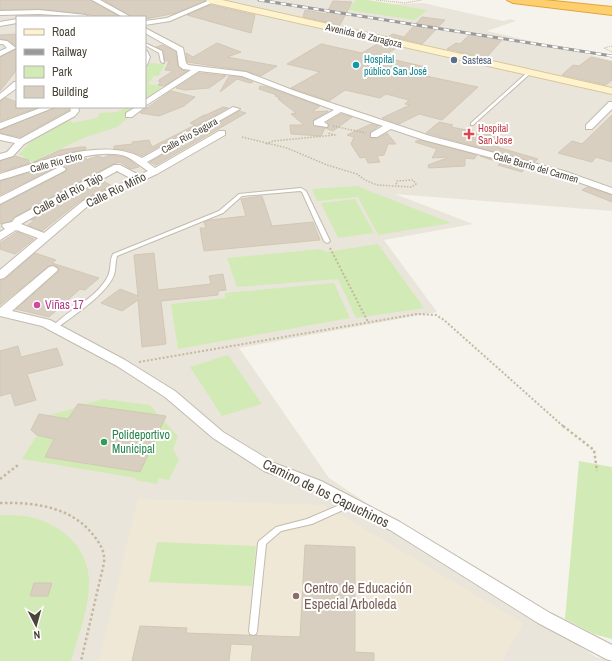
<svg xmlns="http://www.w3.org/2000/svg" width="612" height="661" font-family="'Archivo Narrow',sans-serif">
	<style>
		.residential { fill: #eae5da; fill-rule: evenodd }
		.education { fill: #efe8d6 }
		.green { fill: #d2eab5 }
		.building { fill: #d8cfc1; stroke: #d3c7b4 }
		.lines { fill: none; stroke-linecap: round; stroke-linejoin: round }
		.lane-casing { stroke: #c2bbae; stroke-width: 2 }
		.street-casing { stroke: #c2bbae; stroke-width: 2 }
		.secondary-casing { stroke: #d6c79b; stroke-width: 2 }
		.highway-casing { stroke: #e0a43c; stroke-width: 2 }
		.path-far3 { stroke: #c4b79f; stroke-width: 1; stroke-dasharray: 1 1; stroke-linecap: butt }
		.path-far2 { stroke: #c4b79f; stroke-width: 1.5; stroke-dasharray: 1.5 1.5; stroke-linecap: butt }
		.path-far1 { stroke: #c4b79f; stroke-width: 2; stroke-dasharray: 2 2; stroke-linecap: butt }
		.path { stroke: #c4b79f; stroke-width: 2.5; stroke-dasharray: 2.5 2.5; stroke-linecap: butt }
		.lane { fill: #fff; fill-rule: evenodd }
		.street { fill: #fff; fill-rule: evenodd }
		.secondary { fill: #fff3cd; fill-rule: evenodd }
		.highway { fill: #ffcf6e; fill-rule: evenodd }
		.rail-casing { stroke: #9a9a9a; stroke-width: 3 }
		.rail { stroke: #fff; stroke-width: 2; stroke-dasharray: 5.5; stroke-linecap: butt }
		.service-dot { fill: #5c6f8a; stroke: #fff; stroke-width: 1.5 }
		.culture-dot { fill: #0f9aa8; stroke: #fff; stroke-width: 1.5 }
		.health-dot { fill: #e0444e; stroke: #fff; stroke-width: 1.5 }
		.hotel-dot { fill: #d1479c; stroke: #fff; stroke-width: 1.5 }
		.leisure-dot { fill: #2e9e5b; stroke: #fff; stroke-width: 1.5 }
		.education-dot { fill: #8d6e63; stroke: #fff; stroke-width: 1.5 }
		.labels { text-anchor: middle; stroke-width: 4; stroke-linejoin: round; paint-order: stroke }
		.far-street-label { font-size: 10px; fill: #4b4439; stroke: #fff }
		.far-culture-label { font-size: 10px; fill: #0d838f; stroke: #fff; text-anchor: start }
		.far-service-label { font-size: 10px; fill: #4e5e75; stroke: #fff; text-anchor: start }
		.far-health-label { font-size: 10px; fill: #be3a42; stroke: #fff; text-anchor: start }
		.street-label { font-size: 12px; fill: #4b4439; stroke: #fff }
		.hotel-label { font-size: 12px; fill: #b23c85; stroke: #fff; text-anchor: start }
		.leisure-label { font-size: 12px; fill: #27864d; stroke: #fff; text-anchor: start }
		.near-street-label { font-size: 14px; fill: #4b4439; stroke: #fff }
		.near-education-label { font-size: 14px; fill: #785e54; stroke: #fff; text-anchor: start }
	</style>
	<rect width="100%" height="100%" fill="#f6f3ec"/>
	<path class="residential" d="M0 0H368L395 4 423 3 503 21 511 19 516 21 487 31 612 60V211L395 194 473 224 384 240 437 312 239 348 329 478 596 657 612 661H0ZM17 17H145V107H17Z"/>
	<path class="education" d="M138 499 324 505 523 623 502 661H99Z"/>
	<path class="green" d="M356 0H367L427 10 415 20 348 10Z
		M149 63 165 64 159 76H154L148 84 163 86 145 101V67Z
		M127 107H137L124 117 128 118 117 127 86 137 42 157 49 160 34 165 31 161 28 162 23 156 18 155 30 142 67 121H72V123L97 118 100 113 117 112Z
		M357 186 451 223 378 235 358 197 317 201 312 189Z
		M355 199 374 233 338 238 321 203Z
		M378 244 424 308 356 318 338 279 237 287 227 258 321 249 326 252Z
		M334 283 350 318 178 349 171 304 225 298V293Z
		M228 355 262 404 222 416 190 367Z
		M103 399 150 405 158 415 166 416 165 422 178 436 173 449 179 460 169 480 159 478 157 484 135 480 136 478 22 459 37 435 31 430 36 419 75 408 79 403 85 404Z
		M579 461 612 467V639L594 634 565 619Z
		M0 515C11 515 23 515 34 518 66 527 91 552 89 586 88 611 78 637 71 661H0Z
		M157 542 256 546 252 586 149 582Z"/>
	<path class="building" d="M0 0H91L120 17H101L86 14 39 9 0 10Z
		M103 0H205V1L176 13 145 19V17H132Z
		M333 1 352 2 340 25 303 17 305 10 326 14Z
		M211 5 255 15 251 33 187 15Z
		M422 17 445 20 422 44 389 36 393 34 404 37Z
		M17 34V47L8 40 0 39V35Z
		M469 35 502 40 486 58 447 49 456 43 460 44Z
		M217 43 241 52 227 57 277 66 261 76 246 71 187 62 186 53 193 57Z
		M379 43 398 47 382 57 426 67 416 74 478 87 442 120 419 114 399 124 382 118 410 105 405 104 409 100 386 94 380 98 345 90 329 101 291 88 320 72 287 64 321 44 362 53Z
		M163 45 176 52 178 66 182 70 187 71 164 86 158 85 161 82H159V80L173 71 165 70 169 61H165L163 51 156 47Z
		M17 49 15 72 0 91V57Z
		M591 57 612 62V80L606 85 562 75 573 65 579 66Z
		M199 73 226 76 209 88 185 90 176 88Z
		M229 76 242 77 253 82 250 83 237 79 220 92Z
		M260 86 267 87 320 106 312 112 328 111 313 120 314 126 328 128 329 125 327 122 341 114 352 117 333 131 325 128 321 136 291 134 290 125H304L291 114 296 113 278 99 280 98 275 96 277 95 259 89Z
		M171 91 195 97 184 106 159 116 140 113Z
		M6 98 17 102V107H39L0 121V101Z
		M56 107H69V110L20 137 0 133V130Z
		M223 107 228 108 142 156 127 150 114 149V146L133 144 132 142 149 140 152 147 195 125 190 123 204 115H206Z
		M239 111 246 113 156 165 150 162Z
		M612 115V162L596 157 592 162 558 153 572 141 582 144Z
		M439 122 453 125 451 127 507 138 497 147 538 159 534 162 426 133Z
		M371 124 379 126 370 132V138H378L387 133 396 144H388L384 155 377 156 380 162 368 163 365 157 360 158 351 144 354 137 347 135Z
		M418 140 424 141 477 155 474 159 465 158V166L429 168 428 165 447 158V157L432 158 437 149 415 142Z
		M81 147H86V149L34 162 60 150Z
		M109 155 125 157 139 167 131 169 120 162 113 164 14 217 11 221 0 224V205L65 172 67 169 60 165 0 195V181L64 163 86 158V160L98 156 103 158Z
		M15 156 28 160 30 163 0 172V161Z
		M480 156 526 168 522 172 498 165 501 163Z
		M103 181 112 186 80 201 42 231 28 225 35 220H31Z
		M587 187 612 195V202L582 190Z
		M262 196 272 226 313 222 320 240 204 251 200 228H206L204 222 210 220 246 216 241 199Z
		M17 232 34 239 15 254 0 249V243Z
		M35 253 56 260 52 263 99 278 85 290 80 289 49 317 16 309 58 272 59 268 54 265 49 266 0 305V281L5 279Z
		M154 253 158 290 211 284 209 276 223 274 226 290 218 291V295L161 301 166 344 142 347 138 300 122 311 101 303 120 289 138 296 134 255Z
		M18 346 21 357 57 348 63 365 27 374 36 400 15 406 11 393 0 396V351Z
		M78 404 166 416 140 472 45 457 54 439 37 435 31 430 39 414 68 419Z
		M305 545 355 547V652L374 653V661H251L253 645 231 644 229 661H132L140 626 187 628 186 633 300 637Z
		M34 583H52L48 596H30Z"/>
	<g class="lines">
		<defs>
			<path id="lane" d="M145 43 162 51 164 63 161 62 159 53 145 45Z
				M145 50 147 51 150 57 147 65 145 66V60L146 57 145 55Z
				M529 71 532 72 473 125H471V123Z
				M301 188 306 191 330 241 329 242 327 243 324 241 302 192 300 191 242 196 223 213 117 256C115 262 116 269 114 275 107 294 74 315 57 328H53L52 327C69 309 94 300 107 278 112 270 109 261 113 254L219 211 239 194Z
				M351 500 354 501 355 503 354 505 312 524 281 531 266 544 257 631 256 634 253 635 250 634 249 631 258 543 259 541 276 527 307 519Z"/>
			<path id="street" d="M92 0H100L131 17H123Z
				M210 0 216 1 170 21 145 25V21L167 18Z
				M39 10 86 15 89 17 39 14 0 15V11Z
				M17 19V23L0 26V22Z
				M145 28 183 48 186 63 188 65 246 72 295 91 430 136 564 171 612 188V194L558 175 424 140 391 129 377 137H371V133L383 126 341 112 324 122 328 125 327 127 314 125V121L334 110 242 76 199 71 145 106V100L191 70 183 69 179 66 177 51 145 33Z
				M0 40 7 41 16 48 0 56V51L7 48 3 44H0Z
				M14 82H17V88L0 100V94Z
				M609 102H612V109L592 129H586V125Z
				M43 107H55L0 129V123Z
				M70 107H78L79 111 75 116 24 144 13 156 0 160V154L7 152 15 143 0 140V134L20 139 69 112 71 111Z
				M136 107H145L132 117H126V113Z
				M233 107 240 109 147 162 155 168 219 131H225V135L157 174 89 205 4 278 0 279V270L38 238 16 230 0 240V232L5 229 2 226 3 224 12 222 15 218 114 165H120L139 175 148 171C140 166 134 160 125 156 96 146 31 172 0 180V174C40 162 103 136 142 158ZM117 171 132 179 83 201 44 233 21 224Z
				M61 166 66 169 64 171 0 204V197Z
				M53 266 58 269 57 271 12 311 50 320 125 360 175 391 223 432 274 463 321 481 400 522 550 613 612 645V661L606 659 538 623 390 530 311 489 264 471 213 438 165 397 117 366 42 326 0 316V308L49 267Z"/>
			<path id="secondary" d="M206 0H222L612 88V94L210 3Z"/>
			<path id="highway" d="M507 0H544L612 7V15L513 3Z"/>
		</defs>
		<use href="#lane" class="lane-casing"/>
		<use href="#street" class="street-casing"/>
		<use href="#secondary" class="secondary-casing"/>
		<use href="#highway" class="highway-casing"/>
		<path class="path-far3" d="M376 0 405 3 422 0
			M612 46 604 48 612 52
			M145 76V79"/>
		<path class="path-far2" d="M333 126 366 133
			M242 137 287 148 327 165 357 174 365 180 377 185 411 187 416 184 413 180 397 181 396 185
			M266 144 273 141 335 135 328 133"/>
		<path class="path-far1" d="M330 248 368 322
			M139 362 417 314 436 315 444 320 564 427"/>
		<path class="path" d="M563 426 594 450 597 471
			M0 479 18 465
			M0 503C36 502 75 507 97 540 102 547 105 554 104 563L81 661"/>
		<use href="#lane" class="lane"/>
		<use href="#street" class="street"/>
		<use href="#secondary" class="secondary"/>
		<use href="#highway" class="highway"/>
		<defs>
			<path id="rail" d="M259 0 612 56"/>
		</defs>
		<use href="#rail" class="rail-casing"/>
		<use href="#rail" class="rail"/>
	</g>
	<circle class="service-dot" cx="454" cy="60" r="4"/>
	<circle class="culture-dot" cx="356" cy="65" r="4"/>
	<path class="health-dot" d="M467 128h4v4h4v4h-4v4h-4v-4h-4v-4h4z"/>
	<circle class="hotel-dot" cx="37" cy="305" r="4"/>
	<circle class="leisure-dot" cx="104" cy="442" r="4"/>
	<circle class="education-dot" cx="296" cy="596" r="4"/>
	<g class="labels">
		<g class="far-street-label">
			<text transform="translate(364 35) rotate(13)" y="4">Avenida de Zaragoza</text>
			<text transform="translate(189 135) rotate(-29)" y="4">Calle Rio Segura</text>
			<text transform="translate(56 162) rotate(-15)" y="4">Calle Río Ebro</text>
			<text transform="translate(536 167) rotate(16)" y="4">Calle Barrio del Carmen</text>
		</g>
		<g class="far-culture-label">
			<text x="364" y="63">Hospital<tspan x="364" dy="12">público San José</tspan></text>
		</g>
		<g class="far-service-label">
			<text x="462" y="64">Sastesa</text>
		</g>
		<g class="far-health-label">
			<text x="478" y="132">Hospital<tspan x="478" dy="12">San Jose</tspan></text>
		</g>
		<g class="street-label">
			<text transform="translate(116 190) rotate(-26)" y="4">Calle Río Miño</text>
			<text transform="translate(68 194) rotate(-28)" y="4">Calle del Río Tajo</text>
		</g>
		<g class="hotel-label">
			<text x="45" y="309">Viñas 17</text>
		</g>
		<g class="leisure-label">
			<text x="112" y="439">Polideportivo<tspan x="112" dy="14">Municipal</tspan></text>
		</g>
		<g class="near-street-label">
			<text transform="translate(326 493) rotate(26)" y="5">Camino de los Capuchinos</text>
		</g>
		<g class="near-education-label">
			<text x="304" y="593">Centro de Educación<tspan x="304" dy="16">Especial Arboleda</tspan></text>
		</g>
	</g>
	<rect x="16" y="16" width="130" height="92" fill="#ffffff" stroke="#b7b4b0"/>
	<rect x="24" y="29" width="20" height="6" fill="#fff3cd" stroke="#b7b4b0"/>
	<text x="52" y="36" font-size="12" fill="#4b4439">Road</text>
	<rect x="24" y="49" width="20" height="6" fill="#9a9a9a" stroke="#b7b4b0"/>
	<text x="52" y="56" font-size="12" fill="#4b4439">Railway</text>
	<rect x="24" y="66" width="20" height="12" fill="#d2eab5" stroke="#b7b4b0"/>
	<text x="52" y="76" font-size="12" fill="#4b4439">Park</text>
	<rect x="24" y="86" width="20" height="12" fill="#d8cfc1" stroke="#b7b4b0"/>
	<text x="52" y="96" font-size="12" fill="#4b4439">Building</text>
	<g transform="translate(36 625) rotate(174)" stroke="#ffffff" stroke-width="3" paint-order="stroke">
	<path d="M0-3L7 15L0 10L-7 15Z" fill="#4b4439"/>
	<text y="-6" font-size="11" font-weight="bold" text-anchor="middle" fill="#4b4439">N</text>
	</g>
</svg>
